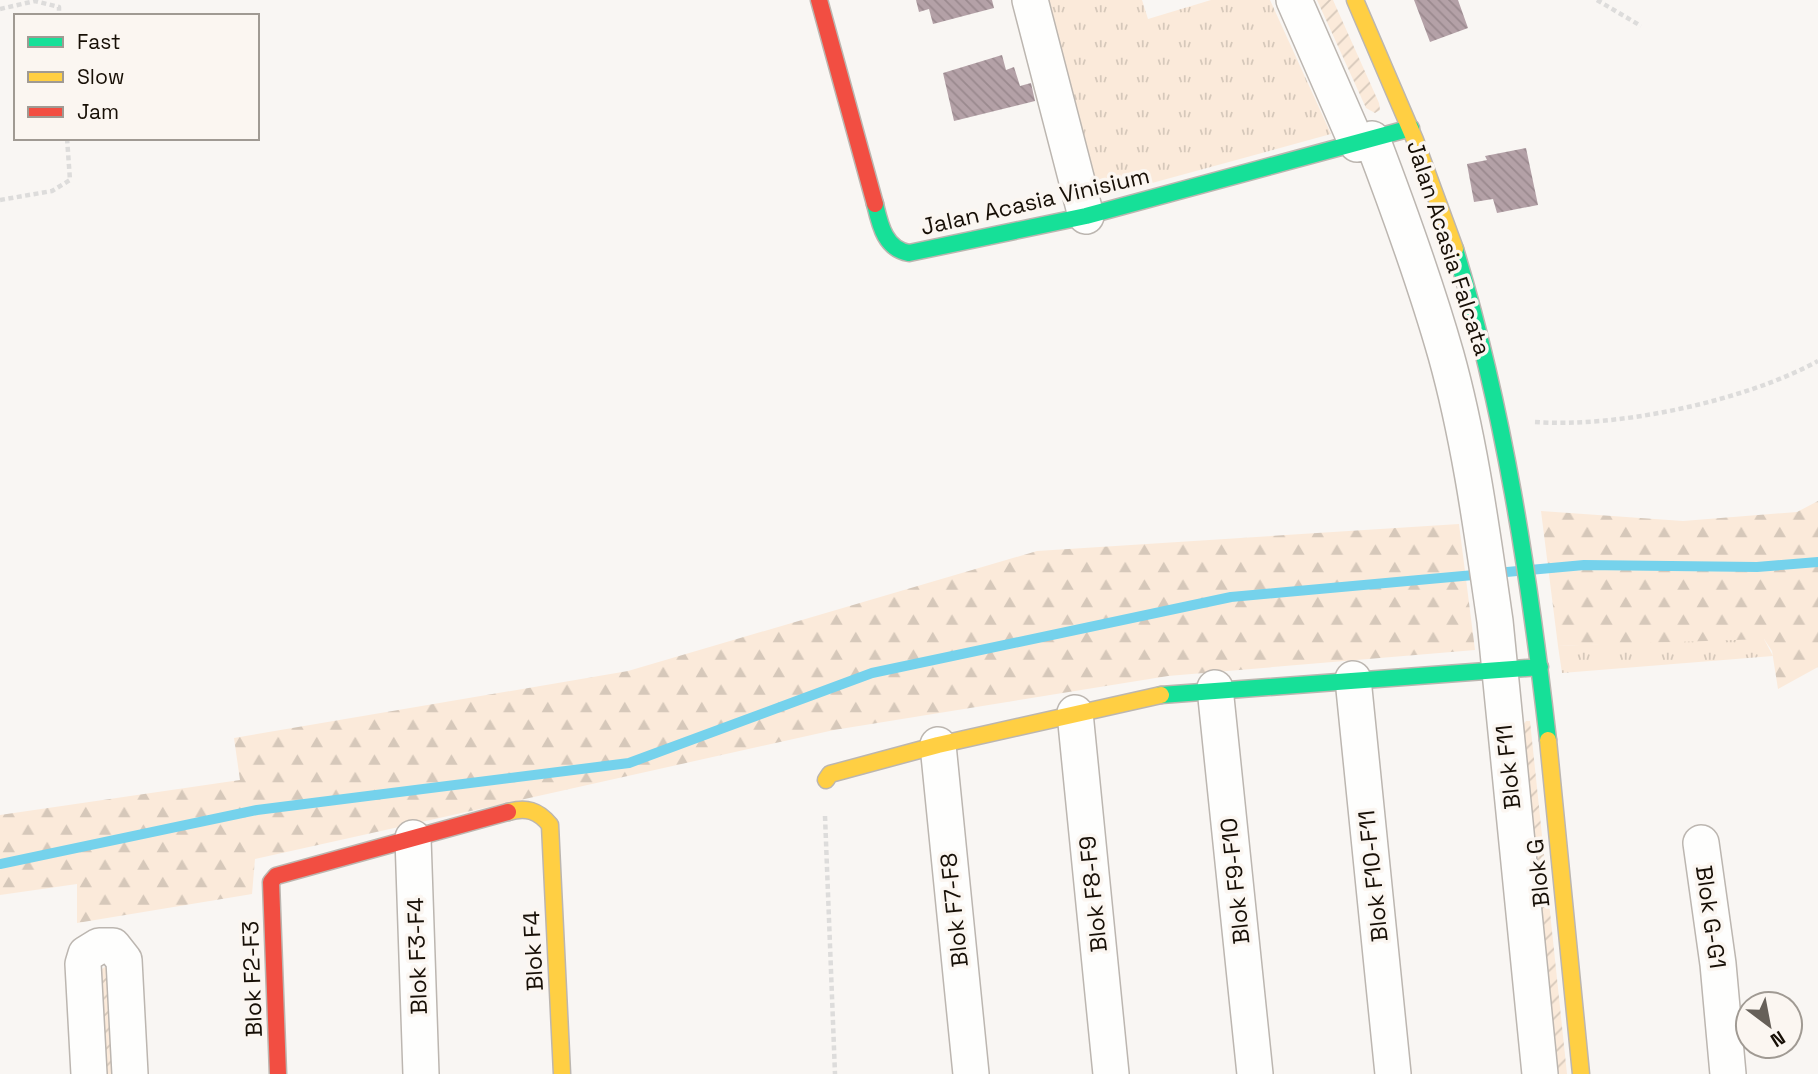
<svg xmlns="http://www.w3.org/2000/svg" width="1818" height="1074" font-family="'Space Grotesk',sans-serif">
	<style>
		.grass { fill: url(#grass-tufts) }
		.forest { fill: url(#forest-firs) }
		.garden { fill: url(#garden-furrows) }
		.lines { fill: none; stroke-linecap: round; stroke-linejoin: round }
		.stream { stroke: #75d2ec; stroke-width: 10 }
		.building { fill: url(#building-back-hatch) }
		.street-casing { stroke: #bcb6b0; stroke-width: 38 }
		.fast-casing { stroke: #bcb6b0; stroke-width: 19 }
		.slow-casing { stroke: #bcb6b0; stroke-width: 19 }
		.jam-casing { stroke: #bcb6b0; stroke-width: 19 }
		.path { stroke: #dddcdb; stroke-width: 4.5; stroke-dasharray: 5 3.5; stroke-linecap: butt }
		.street { stroke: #fefefd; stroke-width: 35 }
		.fast { stroke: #16e098; stroke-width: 16 }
		.slow { stroke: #ffcf43; stroke-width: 16 }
		.jam { stroke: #f24e42; stroke-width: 16 }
		.labels { text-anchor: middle; stroke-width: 7; stroke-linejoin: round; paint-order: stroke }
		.street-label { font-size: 23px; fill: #170f06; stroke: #fbf6f1 }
	</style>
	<defs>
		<pattern id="grass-tufts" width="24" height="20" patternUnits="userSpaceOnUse" patternTransform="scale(1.75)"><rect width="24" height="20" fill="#fbeada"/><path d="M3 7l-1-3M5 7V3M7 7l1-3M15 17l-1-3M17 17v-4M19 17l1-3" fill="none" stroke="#d6c8ba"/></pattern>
		<pattern id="forest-firs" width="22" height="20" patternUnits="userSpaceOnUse" patternTransform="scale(1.75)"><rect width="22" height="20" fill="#fbeada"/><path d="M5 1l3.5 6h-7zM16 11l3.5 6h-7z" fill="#d6c8ba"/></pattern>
		<pattern id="garden-furrows" width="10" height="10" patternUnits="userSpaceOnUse" patternTransform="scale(1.75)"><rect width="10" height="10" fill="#fbeada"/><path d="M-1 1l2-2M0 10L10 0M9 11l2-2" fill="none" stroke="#d6c8ba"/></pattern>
		<pattern id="building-back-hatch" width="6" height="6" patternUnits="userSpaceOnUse" patternTransform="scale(1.75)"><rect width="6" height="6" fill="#b4a1a7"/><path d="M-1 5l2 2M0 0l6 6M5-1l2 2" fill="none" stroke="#9a898e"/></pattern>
	</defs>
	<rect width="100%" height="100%" fill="#f9f6f3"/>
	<path class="grass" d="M1044 0H1142L1148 19 1211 0H1270L1331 134 1119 192 1103 191 1091 183Z
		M1749 637 1764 639 1773 656 1562 673 1558 646Z"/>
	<path class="forest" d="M1818 501V667L1778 689 1772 651 1764 639 1558 646 1541 511 1683 521 1797 512Z
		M1459 524 1475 650 1168 676 834 730 255 859 252 894 77 923V884L0 895V815L240 780 234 738 628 671 1037 551Z"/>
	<path class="garden" d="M1317 0H1333L1379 103 1380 110 1375 113 1366 108Z
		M1526 721H1530L1567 1074H1555L1523 725Z
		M109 964 115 1074H106L102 969Z"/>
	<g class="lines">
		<path class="stream" d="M0 864 257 810 629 763 872 673 1231 597 1584 565 1757 567 1818 562"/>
	</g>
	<path class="building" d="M916 0H992L994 8 933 24 929 9 919 12Z
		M1414 0H1458L1468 28 1430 42Z
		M1002 55 1006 70 1014 67 1020 86 1031 83 1035 101 954 121 943 73Z
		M1526 148 1538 205 1497 213 1493 199 1474 202 1467 164 1487 160 1485 156Z"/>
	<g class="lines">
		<defs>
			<path id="street" d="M1030 0 1086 216
				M1294 0 1357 144
				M1372 139C1399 210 1425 281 1446 355 1470 441 1482 532 1495 621L1540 1074
				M1353 679 1393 1074
				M1215 688 1255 1074
				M1075 713 1111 1074
				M938 745 971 1074
				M413 838 421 1074
				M1701 843 1718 964 1728 1074
				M89 1074 83 964 86 954 99 946H113L124 960 130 1074"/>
			<path id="fast" d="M875 204C880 225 885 249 909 253L1086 216 1411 128
				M1455 249C1504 409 1529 574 1548 740
				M1161 695 1540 667"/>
			<path id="slow" d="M1355 0 1415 140 1455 249
				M1548 740 1581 1074
				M826 780 830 774 938 745 1161 695
				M508 812C526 807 538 810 550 825L562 1074"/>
			<path id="jam" d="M819 0 875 204
				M278 1074 271 882 276 876 508 812"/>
		</defs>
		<use href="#street" class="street-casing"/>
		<use href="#fast" class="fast-casing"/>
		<use href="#slow" class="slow-casing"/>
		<use href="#jam" class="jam-casing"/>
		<path class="path" d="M1597 0 1641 26
			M0 9 35 1 59 7V16
			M0 200 52 191 70 180 67 138
			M1535 422C1618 428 1745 401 1818 361
			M825 816 835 1074"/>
		<use href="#street" class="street"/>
		<use href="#fast" class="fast"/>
		<use href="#slow" class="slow"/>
		<use href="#jam" class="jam"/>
	</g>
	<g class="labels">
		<g class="street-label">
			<text transform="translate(1035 201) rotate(-13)" y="8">Jalan Acasia Vinisium</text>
			<text transform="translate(1449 248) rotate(72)" y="8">Jalan Acasia Falcata</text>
			<text transform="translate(1508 767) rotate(-96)" y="8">Blok F11</text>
			<text transform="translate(1538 873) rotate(-96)" y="8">Blok G</text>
			<text transform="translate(1373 876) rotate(-96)" y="8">Blok F10-F11</text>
			<text transform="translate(1235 881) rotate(-96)" y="8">Blok F9-F10</text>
			<text transform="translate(1093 894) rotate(-96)" y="8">Blok F8-F9</text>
			<text transform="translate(954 910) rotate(-96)" y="8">Blok F7-F8</text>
			<text transform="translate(1711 917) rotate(82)" y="8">Blok G-G1</text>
			<text transform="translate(533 951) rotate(-93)" y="8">Blok F4</text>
			<text transform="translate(417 956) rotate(-92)" y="8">Blok F3-F4</text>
			<text transform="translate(252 979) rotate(-92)" y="8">Blok F2-F3</text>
		</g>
	</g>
	<rect x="14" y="14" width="245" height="126" fill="#fbf6f1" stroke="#a09a93" stroke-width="2"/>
	<rect x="28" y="37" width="35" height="10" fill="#16e098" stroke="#a09a93" stroke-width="2"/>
	<text x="77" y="49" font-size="21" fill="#170f06">Fast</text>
	<rect x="28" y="72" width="35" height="10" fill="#ffcf43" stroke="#a09a93" stroke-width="2"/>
	<text x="77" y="84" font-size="21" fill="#170f06">Slow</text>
	<rect x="28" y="107" width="35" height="10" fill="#f24e42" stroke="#a09a93" stroke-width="2"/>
	<text x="77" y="119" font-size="21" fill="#170f06">Jam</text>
	<g transform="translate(1769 1025) rotate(148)"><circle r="33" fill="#fbf6f1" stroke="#a09a93" stroke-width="2"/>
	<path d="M0-5L12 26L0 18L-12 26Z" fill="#666059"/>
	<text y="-10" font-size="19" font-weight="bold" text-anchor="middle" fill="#170f06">N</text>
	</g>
</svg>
